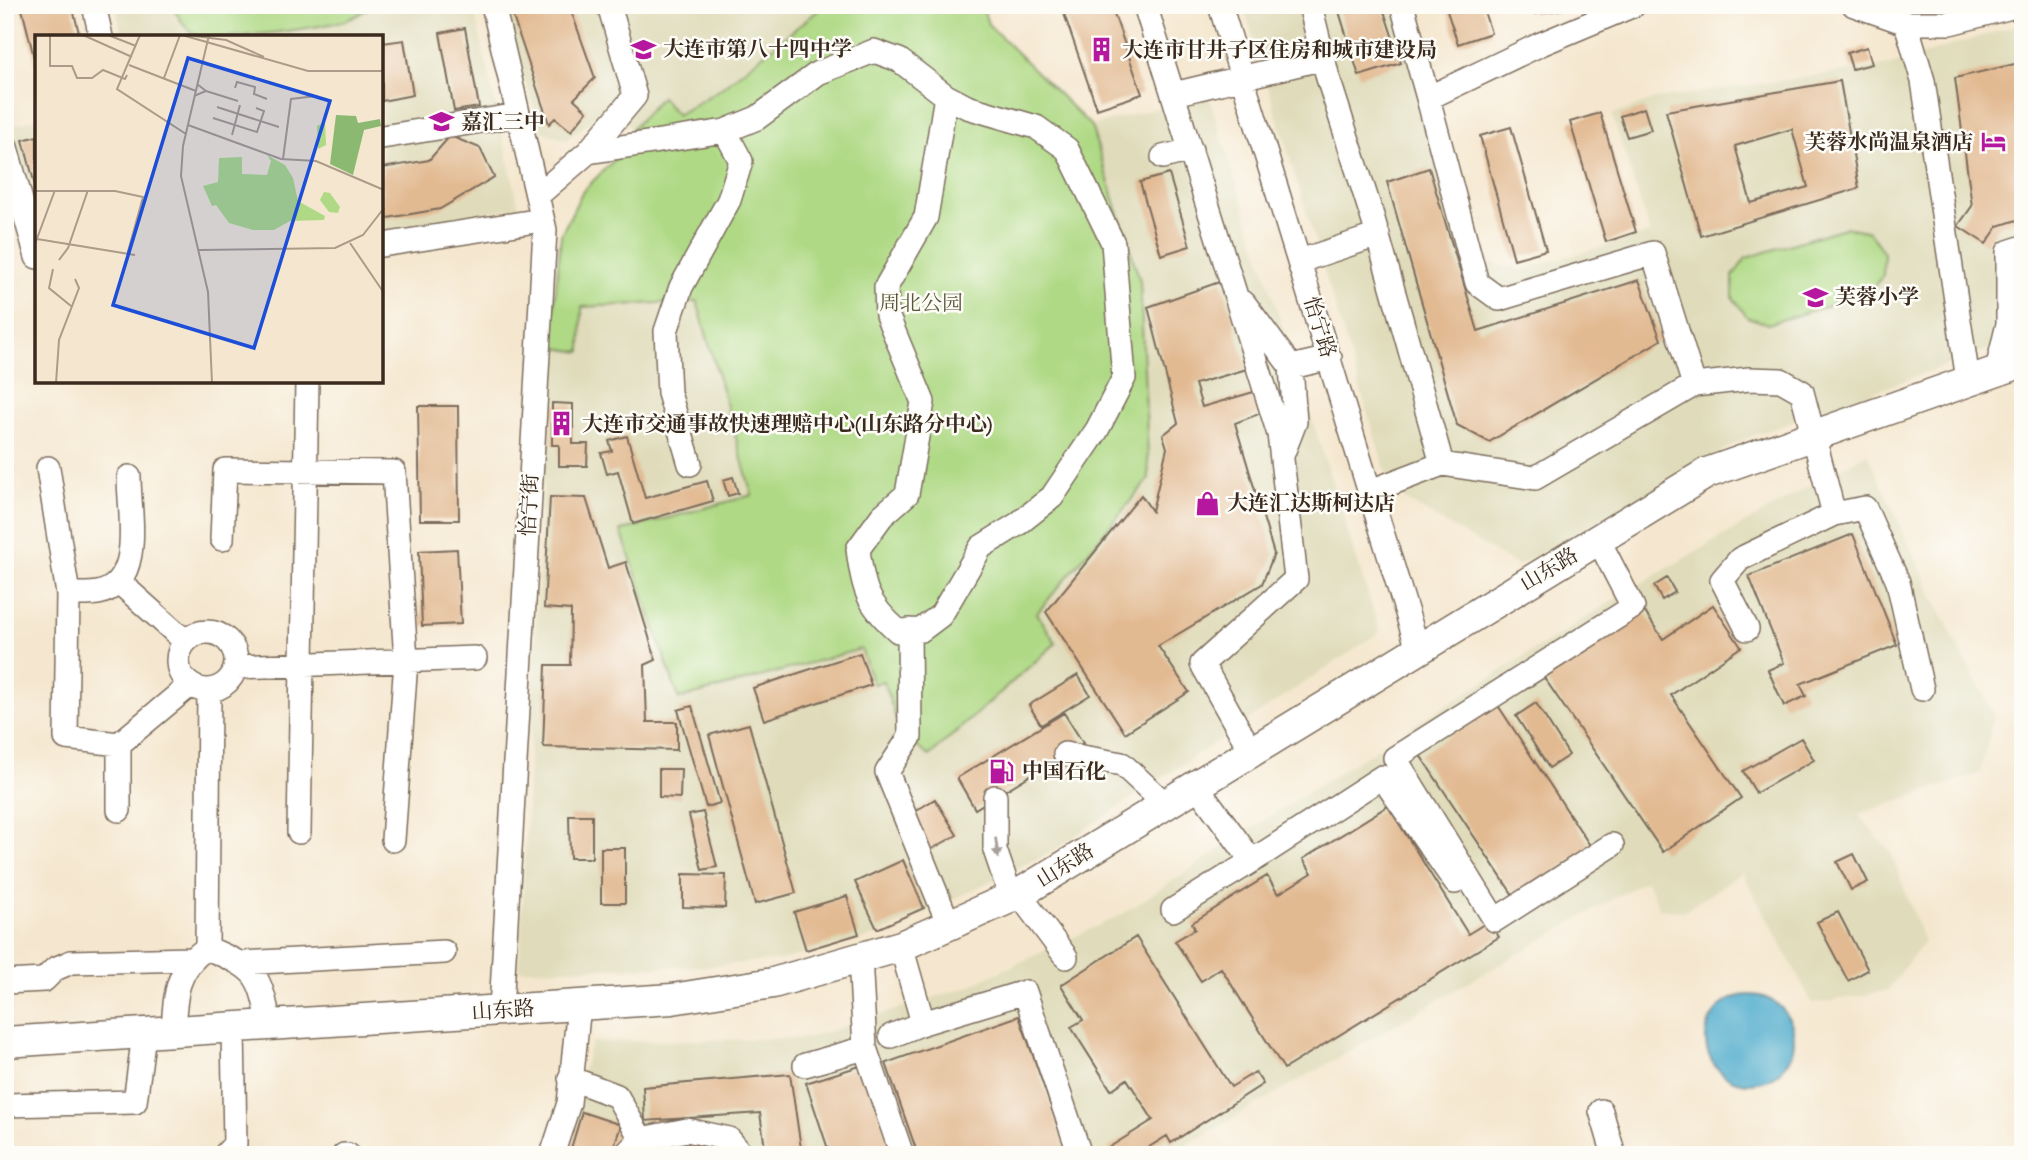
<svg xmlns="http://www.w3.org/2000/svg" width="2028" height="1160" font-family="'IM FELL Double Pica','Noto Serif SC',serif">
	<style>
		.built { fill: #e0dcbb }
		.green { fill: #afd984; stroke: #758251; stroke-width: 2 }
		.water { fill: #4dabcc; stroke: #446a75; stroke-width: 2 }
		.building { fill: #e2ba92; fill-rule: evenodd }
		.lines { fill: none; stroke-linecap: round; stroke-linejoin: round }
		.minor-casing { stroke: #7c6c5c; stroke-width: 26 }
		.major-casing { stroke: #7c6c5c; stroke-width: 33 }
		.minor { stroke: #fff; stroke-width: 23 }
		.major { stroke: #fff; stroke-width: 30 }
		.oneway { fill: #a79f9a }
		.labels { text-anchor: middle; stroke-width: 5; stroke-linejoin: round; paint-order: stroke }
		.poi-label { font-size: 21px; font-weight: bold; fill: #3b2a1e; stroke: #fdfcf7; text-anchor: start }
		.park-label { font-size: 21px; fill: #585638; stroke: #fdfcf7 }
		.street-label { font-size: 21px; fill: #3b2a1e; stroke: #fdfcf7 }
		.inset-road { fill: none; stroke: #ab9b88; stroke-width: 2 }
		.view { fill: #1d4ed8; fill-opacity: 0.15; stroke: #1d4ed8; stroke-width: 3.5 }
		.inset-edge { fill: none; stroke: #3b2a1e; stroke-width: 3.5 }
	</style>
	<rect width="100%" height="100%" fill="#fdfcf7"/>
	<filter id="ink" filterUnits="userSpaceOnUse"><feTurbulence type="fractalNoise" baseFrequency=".0143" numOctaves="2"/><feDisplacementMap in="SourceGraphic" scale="14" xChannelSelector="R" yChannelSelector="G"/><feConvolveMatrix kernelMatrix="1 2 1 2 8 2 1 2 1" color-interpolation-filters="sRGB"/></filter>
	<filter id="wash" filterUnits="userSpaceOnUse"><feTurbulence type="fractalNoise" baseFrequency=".00686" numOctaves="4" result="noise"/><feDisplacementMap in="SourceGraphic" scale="28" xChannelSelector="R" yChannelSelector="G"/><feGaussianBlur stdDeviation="1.57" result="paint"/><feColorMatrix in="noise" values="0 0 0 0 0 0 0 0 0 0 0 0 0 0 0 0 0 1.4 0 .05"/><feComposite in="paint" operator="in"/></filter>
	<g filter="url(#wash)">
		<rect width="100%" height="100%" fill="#f5e7cf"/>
		<path class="built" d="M115 5H473L519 207 382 230V37H123Z
			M498 5H825L719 90 677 115 661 97 632 129 608 108 566 140 542 131Z
			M1243 5H1397L1472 257 1520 270 1650 233 1612 115 1655 99 1890 65 2023 23V337L1742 440 1518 566 1392 492Z
			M1208 94 1380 632 1053 851 876 936 780 960 710 966 519 970 550 347 581 352 582 307 697 300 752 495 621 531 861 648 872 683 883 681 902 735 1037 613 1149 479 1140 281 1091 126Z
			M37 119V234L7 127Z
			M1867 453 1936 603 1994 716 1980 773 1858 814 1890 851 1924 941 1887 991 1813 1004 1742 872 1685 911 1660 909 1646 880 1169 1155H557L592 1042 808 1038 967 987 1121 915 1270 816 1633 588Z"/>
		<path class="green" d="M174 5H372C364 11 353 19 343 21 321 27 214 43 196 35 187 31 175 14 174 5Z
			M825 5H982L988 24 1091 126 1140 281 1149 479 1037 613 1056 643 929 756 902 735 883 681 873 684 861 649 679 699 621 531 752 495 697 301 582 307 581 352 550 347 561 235 582 192 622 152 632 129 661 97 677 115 719 90Z
			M1847 227 1869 232 1884 253 1883 276 1866 294 1768 324 1747 317 1733 298V276L1746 258Z"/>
		<path class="water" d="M1706 1039a44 44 0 1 1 88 0a44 44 0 1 1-88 0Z"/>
		<g id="blocks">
			<path class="building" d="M21 5H72L80 37H37L36 65Z
				M509 5H569L595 78 574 99 587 111 571 131 555 118 549 124Z
				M1061 5H1111L1142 94 1097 109Z
				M1337 5H1382L1401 63 1359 76Z
				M1445 5H1482L1491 33 1458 44Z
				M1531 5H1563L1564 9 1533 14Z
				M465 28 479 107 454 111 440 33Z
				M404 40 413 95 382 101V43Z
				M1867 47 1872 64 1852 69 1847 53Z
				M2023 62V218L1998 226 1986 244 1958 226 1972 206 1955 78Z
				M1840 81 1859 188 1701 236 1666 111ZM1792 129 1808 187 1751 203 1735 146Z
				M1644 108 1651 130 1627 137 1620 116Z
				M1600 113 1636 232 1606 242 1570 122Z
				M1511 127 1546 250 1514 259 1480 136Z
				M37 136V189H36L23 140Z
				M450 136 480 148 494 177 440 209 382 219V168L429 160Z
				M1429 168 1478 331 1639 280 1661 340 1489 442 1457 425 1387 182Z
				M1169 174 1190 246 1161 255 1140 182Z
				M1222 281 1247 369 1195 384 1202 407 1257 391 1264 412 1235 423 1274 554 1262 584 1158 646 1189 692 1125 733 1046 612 1141 495 1152 511 1167 448 1163 435 1178 423 1148 307Z
				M552 403 573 404V444H588L587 466H559V445H552Z
				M418 406H458L459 520H420Z
				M627 436 645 498 707 481 713 501 633 524 618 471 607 474 601 453 612 451 609 441Z
				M733 477 738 493 728 496 723 480Z
				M550 497 586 498 608 568 626 562 656 660 645 665 647 722H677V750L543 747 546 665H570L571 610 544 608Z
				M1853 534 1897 645 1800 684 1806 696 1784 706 1768 670 1784 663 1749 576Z
				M457 549 461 624 422 626 419 551Z
				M1667 578 1675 592 1662 600 1654 586Z
				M1713 605 1741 647 1671 695 1741 798 1663 852 1543 676 1642 608 1663 639Z
				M860 653 871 685 764 720 753 688Z
				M1078 675 1090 695 1041 725 1029 705Z
				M1536 703 1569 755 1549 768 1516 716Z
				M1497 704 1591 847 1515 898 1420 755Z
				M692 706 720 803 706 807 678 710Z
				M1064 713 1083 743 975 809 957 778Z
				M749 724 796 893 755 904 709 735Z
				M1801 738 1814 760 1756 793 1743 771Z
				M659 769H681L680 798 659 797Z
				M935 799 957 835 930 850 909 815Z
				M1388 806 1468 934 1489 921 1499 937 1284 1069 1221 968 1201 981 1175 941 1195 929 1192 923 1267 876 1278 894 1312 873 1303 859Z
				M703 812 717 867 702 870 689 815Z
				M569 815H592V858H570Z
				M601 848H625V903H601Z
				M1854 854 1868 882 1851 890 1837 862Z
				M903 860 924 908 877 929 855 882Z
				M683 874 726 875 725 908 683 907Z
				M847 896 859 934 806 950 794 912Z
				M1838 912 1868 970 1848 981 1817 922Z
				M1136 937 1231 1087 1255 1072 1263 1084 1171 1143 1167 1136 1136 1155H1112L1108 1148 1153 1120 1127 1079 1111 1090 1071 1027 1083 1020 1061 985Z
				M1019 1016 1068 1155H918L886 1063Z
				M863 1065 893 1155H830L806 1083Z
				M790 1074 802 1155H766L760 1113 645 1121 643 1087Z
				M582 1112 621 1125 611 1155H569Z
				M683 1139 718 1155H643V1154Z"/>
		</g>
	</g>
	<g filter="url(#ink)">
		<use href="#blocks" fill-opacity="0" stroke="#7c6c5c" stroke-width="2"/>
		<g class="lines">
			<defs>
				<path id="minor" d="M94 5 101 37
					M493 5 545 230 501 1010
					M1145 5 1279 434 1296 579 1202 664 1251 751
					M1220 5 1418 649
					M1310 5 1328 78 1373 219 1442 464
					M1402 5 1428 98 1541 44 1634 5
					M1854 5 1906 23 1923 81 1968 380
					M1906 23H1950L2019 5
					M1174 94 1324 58
					M1428 98 1477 283 1499 299 1653 253 1694 385
					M382 137 518 115
					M5 144 37 257
					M588 152 635 96 611 12
					M1163 157 1191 150
					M537 196 588 152 725 131 757 118 818 73 874 51 899 60 946 96 926 217 886 287 887 315 923 402 907 494 882 516 858 549C863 589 867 604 898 631L921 630 941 615 981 547 1018 524 1052 497 1097 430 1124 378 1113 243 1067 149 1036 127 967 107 946 96
					M382 245 542 220
					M1300 261 1378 235
					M1244 303 1291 367 1330 358
					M1997 370 2008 324V252L2023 247
					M1283 453 1295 422 1291 367
					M690 464 669 393 666 331 681 287 729 200 741 161 725 131
					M48 468 68 594
					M1371 491 1442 464 1535 478 1694 385 1749 379 1781 380 1802 392 1834 514 1865 508 1898 582 1922 689
					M222 539 225 470 394 472 406 661 393 840
					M1598 539 1633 607 1395 758 1495 920 1612 845
					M120 583 185 641
					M1747 629 1722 580 1740 559 1834 514
					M909 630 910 737 887 772 949 925
					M178 661a29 29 0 1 1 58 0a29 29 0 1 1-58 0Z
					M236 667 475 658
					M119 744 66 738 68 594C79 594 92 595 102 592 144 579 129 512 129 477
					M1065 754 1122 764 1165 804
					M1196 785 1252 861 1382 777 1455 882
					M995 797V850L1011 897
					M119 810V744L190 685
					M299 832 307 382
					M1019 894 1066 957
					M1173 910 1252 861
					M901 946 923 1023 1025 992 1080 1155
					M207 948 209 690
					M243 963 444 952
					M5 982 44 980 55 969 71 962 191 959
					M173 1032C175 997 175 969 207 948 258 970 259 972 270 1026
					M891 1036 923 1023
					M865 1048 902 1155
					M805 1065 865 1048 860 957
					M570 1078 617 1096 641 1139
					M5 1105 135 1102 144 1034
					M1601 1111 1614 1155
					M225 1155 235 1144 233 1028
					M344 1155H348
					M552 1155 569 1103 579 1005
					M625 1155 641 1139 687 1130 729 1139 742 1155"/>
				<path id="major" d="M5 1042 672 999 773 983 901 946 1019 894 1707 473 2023 362"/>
			</defs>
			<use href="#minor" class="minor-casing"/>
			<use href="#major" class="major-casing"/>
			<use href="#minor" class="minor"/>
			<use href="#major" class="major"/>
		</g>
		<defs><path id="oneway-solid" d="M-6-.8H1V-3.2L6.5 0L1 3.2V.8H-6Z" transform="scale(1.75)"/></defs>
		<use class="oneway" href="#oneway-solid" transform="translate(997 848) rotate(82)"/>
	</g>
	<defs>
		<symbol id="school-bare" viewBox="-9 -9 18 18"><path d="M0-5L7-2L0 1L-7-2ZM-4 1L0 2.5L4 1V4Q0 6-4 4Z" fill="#b5179e" stroke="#fdfcf7" stroke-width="2.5" paint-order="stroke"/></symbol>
		<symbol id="building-bare" viewBox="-9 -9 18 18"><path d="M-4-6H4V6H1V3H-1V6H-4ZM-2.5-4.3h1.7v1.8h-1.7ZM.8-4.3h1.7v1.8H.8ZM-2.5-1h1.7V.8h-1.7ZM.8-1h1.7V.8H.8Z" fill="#b5179e" stroke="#fdfcf7" stroke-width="2.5" paint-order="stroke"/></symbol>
		<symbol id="hotel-bare" viewBox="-9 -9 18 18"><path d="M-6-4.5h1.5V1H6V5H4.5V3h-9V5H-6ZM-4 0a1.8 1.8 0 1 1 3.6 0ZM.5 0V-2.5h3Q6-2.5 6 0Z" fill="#b5179e" stroke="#fdfcf7" stroke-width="2.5" paint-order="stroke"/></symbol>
		<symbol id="shop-bare" viewBox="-9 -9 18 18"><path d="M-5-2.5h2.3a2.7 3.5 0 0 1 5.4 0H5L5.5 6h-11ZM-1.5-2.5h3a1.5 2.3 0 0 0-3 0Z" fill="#b5179e" stroke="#fdfcf7" stroke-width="2.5" paint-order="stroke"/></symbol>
		<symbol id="fuel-bare" viewBox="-9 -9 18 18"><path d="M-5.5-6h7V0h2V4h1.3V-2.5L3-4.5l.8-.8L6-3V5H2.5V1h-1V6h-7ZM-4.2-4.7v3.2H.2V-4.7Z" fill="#b5179e" stroke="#fdfcf7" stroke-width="2.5" paint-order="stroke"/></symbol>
	</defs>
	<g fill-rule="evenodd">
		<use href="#school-bare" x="626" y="32" width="35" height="35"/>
		<use href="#building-bare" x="1084" y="32" width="35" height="35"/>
		<use href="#school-bare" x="424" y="104" width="35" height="35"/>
		<use href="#hotel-bare" x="1976" y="124" width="35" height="35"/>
		<use href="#school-bare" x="1798" y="280" width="35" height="35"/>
		<use href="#building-bare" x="544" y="406" width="35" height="35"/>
		<use href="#shop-bare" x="1190" y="486" width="35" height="35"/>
		<use href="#fuel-bare" x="984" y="754" width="35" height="35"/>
	</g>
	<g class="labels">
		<g class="poi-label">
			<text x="663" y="56">大连市第八十四中学</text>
			<text x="1122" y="57">大连市甘井子区住房和城市建设局</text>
			<text x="461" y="129">嘉汇三中</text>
			<text x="1973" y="149" text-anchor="end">芙蓉水尚温泉酒店</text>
			<text x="1835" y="304">芙蓉小学</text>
			<text x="582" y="431">大连市交通事故快速理赔中心(山东路分中心)</text>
			<text x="1227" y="510">大连汇达斯柯达店</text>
			<text x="1022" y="778">中国石化</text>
		</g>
		<g class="park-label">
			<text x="921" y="310">周北公园</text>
		</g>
		<g class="street-label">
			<text transform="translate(1320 327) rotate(73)" y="7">怡宁路</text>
			<text transform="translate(529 505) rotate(-87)" y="7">怡宁街</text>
			<text transform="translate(1549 569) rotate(-31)" y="7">山东路</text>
			<text transform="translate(1065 865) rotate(-32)" y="7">山东路</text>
			<text transform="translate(503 1010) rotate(-4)" y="7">山东路</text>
		</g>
	</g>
	<g transform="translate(35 35)">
		<rect width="348" height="348" fill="#f5e7cf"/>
		<path d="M290 87 291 110 283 114 282 91ZM232 120 250 130 258 143 263 166 290 181 289 185 255 186 239 195H218L194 188 181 170 177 171 168 151 183 147 184 123 207 122V139L232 140 236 126ZM289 157 295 158 305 172 303 178 294 177 285 165Z" fill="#afd984"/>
		<path d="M301 80 321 81 323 88 345 84 346 91 329 95 318 140 295 129Z" fill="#8bb972"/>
		<path class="inset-road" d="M15 0V31H37L42 43H57L68 35 90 44 92 40M48 0 97 22M73 0 101 11M105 0 82 54 151 99M147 0 273 36H349M174 0 148 111 146 141 173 257 177 348M160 1 191 5 229 22M94 30 161 56M129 43 145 0M200 53 202 47 220 52 219 59 232 64M171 56 203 66M159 61 171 56 162 49M182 72 244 92M178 83 222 97 229 76 221 73M153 90 246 124 281 126 349 155M197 100 205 70M248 124 256 64 281 61M0 156H80L108 162 92 220M2 204 100 220M315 208 349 258M0 209 20 155M164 215 300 213 328 200 349 173M24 225 33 213 53 155M18 234 14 253 36 271M21 348 24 305 44 253 40 244"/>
		<path class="view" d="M153 23 295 66 219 313 78 270Z"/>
		<rect width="348" height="348" class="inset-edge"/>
	</g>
	<rect width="2028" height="1160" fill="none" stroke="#fdfcf7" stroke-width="28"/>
</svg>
